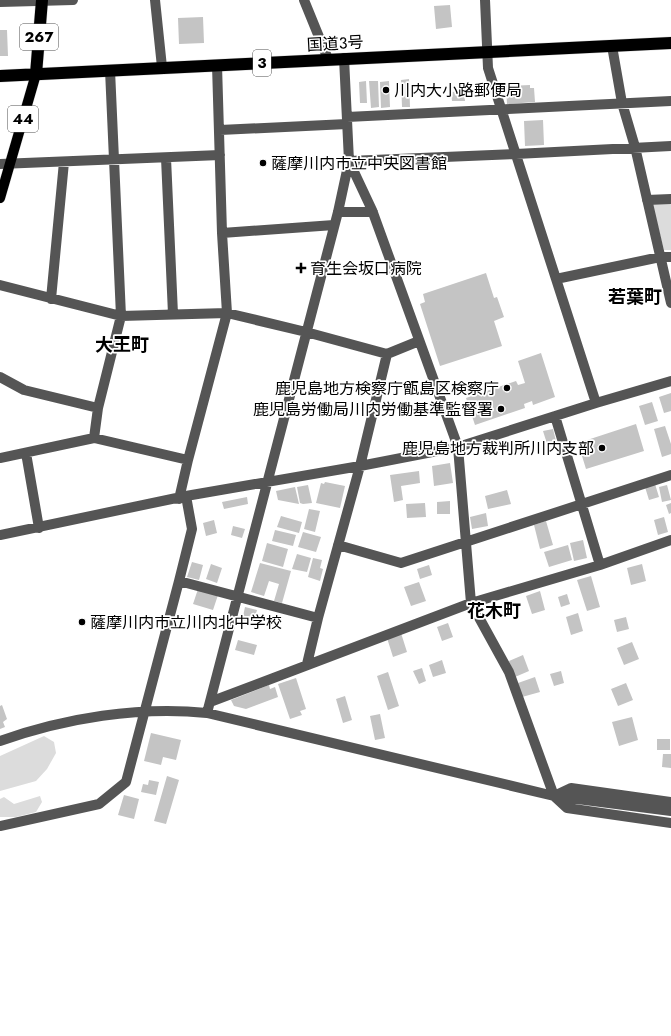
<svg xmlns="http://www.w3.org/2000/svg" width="671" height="1036" font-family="Jost,'Noto Sans JP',sans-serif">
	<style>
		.green { fill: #dcdcdc }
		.building { fill: #c4c4c4 }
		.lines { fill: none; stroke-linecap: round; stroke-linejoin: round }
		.major-casing { stroke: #dbdbdb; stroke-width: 11 }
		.highway-casing { stroke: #dbdbdb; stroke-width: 13 }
		.minor { stroke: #555; stroke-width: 10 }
		.major { stroke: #000; stroke-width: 10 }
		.highway { stroke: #000; stroke-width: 12 }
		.poi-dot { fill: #000; stroke: #fff; stroke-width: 1.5 }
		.labels { text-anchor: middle; stroke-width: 3.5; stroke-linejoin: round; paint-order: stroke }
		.shield { fill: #fff; stroke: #4c4c4c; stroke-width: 1 }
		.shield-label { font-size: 15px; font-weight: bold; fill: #000 }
		.street-label { font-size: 16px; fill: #000; stroke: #fff }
		.poi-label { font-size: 16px; fill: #000; stroke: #fff; text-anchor: start }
		.quarter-label { font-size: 18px; font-weight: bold; fill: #000; stroke: #fff }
	</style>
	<rect width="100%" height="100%" fill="#fff"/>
	<path class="green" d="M671 201V250H664L652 203Z
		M44 736 54 742 56 753 47 769 36 781 0 791V756Z
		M40 796 42 802 36 812 16 817H0V799L4 797 14 804Z"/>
	<path class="building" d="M450 5 452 27 436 29 434 6Z
		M203 17 204 43 179 44 178 18Z
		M0 30H7L8 56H0Z
		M409 79 410 107H402L401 80Z
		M366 81 367 103H360L359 82Z
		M369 81H378L379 107 371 108Z
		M389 81 390 107 381 108 380 82Z
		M530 85V88H534L535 102 507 104 506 86Z
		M464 91 465 101H452L451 92Z
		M543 120 544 145 525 146 524 121Z
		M486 273 494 298 497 297 504 317 494 321 502 346 440 366 420 304 425 302 423 294Z
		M541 353 555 397 533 405 532 401 524 404 525 408 475 425 466 398 516 381 518 385 525 383 518 361Z
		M671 393V411L664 413 659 397Z
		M652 402 658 421 645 425 639 406Z
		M636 424 644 451 586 469 578 443Z
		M665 426 671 444V454L662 457 654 429Z
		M553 429 557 445 548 447 543 431Z
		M450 463 453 483 434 486 432 466Z
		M419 471 420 483 401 486 403 500 394 502 390 475Z
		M325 482 345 486 340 508 316 503 321 483 324 484Z
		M655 484 659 497 649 500 645 487Z
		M308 485 312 503 303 504 300 503 297 487Z
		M667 485 671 500 662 502 659 487Z
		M295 487 299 504 278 500 276 491Z
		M507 490 511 504 488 509 485 496Z
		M247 497 248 504 224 509 222 502Z
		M450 501V514H437V502Z
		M425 503 426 517 407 518 406 504Z
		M671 503V513L669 514 666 505Z
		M309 509 320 511 315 532 304 529Z
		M486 513 488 526 472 529 470 517Z
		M281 516 302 522 299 533 277 527Z
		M664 517 668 532 658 535 654 520Z
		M214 520 217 533 206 536 203 523Z
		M546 521 553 545 540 549 534 525Z
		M233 526 245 529 242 538 231 535Z
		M275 530 296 535 293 546 272 541Z
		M303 532 321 537 316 552 298 547Z
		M583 540 587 558 574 561 570 543Z
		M267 543 288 549 283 567 262 561Z
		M568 545 572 560 549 567 544 552Z
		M297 554 311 558 307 572 292 569Z
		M313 558 322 560 320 568 323 569 320 581 308 577Z
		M192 562 203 565 199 580 187 577Z
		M260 563 291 571 282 603 274 601 279 584 269 581 264 596 251 592Z
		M211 564 222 568 217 583 206 579Z
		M642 564 646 581 631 585 627 568Z
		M429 565 432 575 420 579 417 569Z
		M591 576 600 607 587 611 577 580Z
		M419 582 426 601 411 606 404 587Z
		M198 589 218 595 213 610 193 604Z
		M540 591 545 610 532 614 526 596Z
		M567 594 570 604 561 607 558 597Z
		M245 607 257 610 253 624 242 621Z
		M578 613 583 631 571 635 566 617Z
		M626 617 629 629 617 632 614 620Z
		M448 623 453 637 442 641 437 627Z
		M401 633 407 652 393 657 387 638Z
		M238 640 257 645 254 655 235 650Z
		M632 642 639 659 624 665 617 648Z
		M523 655 529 671 515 677 509 661Z
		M442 660 446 673 433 677 429 665Z
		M422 668 426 681 419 684 413 671Z
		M561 671 564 683 554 686 550 674Z
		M388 672 399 706 388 710 377 676Z
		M535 677 540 692 522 697 518 683Z
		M296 678 306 709 300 711 302 715 290 719 278 684Z
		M626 683 633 700 618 706 611 689Z
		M269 685 270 689 275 687 278 697 246 709 234 706 231 700Z
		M345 696 352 720 343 723 336 699Z
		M2 705 7 719 3 722 5 727 0 729V706Z
		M380 714 385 738 375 740 370 716Z
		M632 717 638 740 619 746 612 722Z
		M151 733 181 740 176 760 163 757 161 765 144 761Z
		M657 739H670V750H657Z
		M663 754H671V768L662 767Z
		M167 776 179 780 166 824 154 821Z
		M149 780 159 782 156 795 141 792 143 784 148 785Z
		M124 795 139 799 134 819 118 815Z"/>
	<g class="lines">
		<defs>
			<path id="major" d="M0 198 36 74"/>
			<path id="highway" d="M36 74 42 0
				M0 76 671 43"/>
		</defs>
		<use href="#major" class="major-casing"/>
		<use href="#highway" class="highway-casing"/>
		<path class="minor" d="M155 0 162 67
			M304 0 328 59
			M485 0 488 68 596 403
			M0 2 73 0
			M612 46 622 103 635 147 671 303
			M347 117 671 101
			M220 130 347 124
			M166 158 173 314
			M349 161 372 210 458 447 471 603 509 672 554 796 567 808 671 823
			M349 161 516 154 671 146
			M0 164 220 155
			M647 200 671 199
			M338 212H373
			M222 233 334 225
			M556 279 660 257H671
			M0 285 121 316 227 313 306 332 387 354 419 341
			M51 299 64 162
			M0 377 24 390 98 408
			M555 416 600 565
			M94 438 98 408 121 316 110 70
			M26 453 39 528
			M0 458 94 438 188 460
			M179 499 188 460 227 313 222 233 217 65
			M0 535 186 496 360 466 458 447 596 403 671 381
			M338 545 401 563 671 475
			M179 581 318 618
			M307 664 318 618 360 466 387 354
			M210 702 471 603 600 565 671 540
			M207 713 338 212 349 161 344 58
			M0 741C65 718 139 706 207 713L554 796 671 811
			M554 796 571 788 671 802
			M0 826 99 804 126 782 179 581 192 529 186 496"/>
		<use href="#major" class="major"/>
		<use href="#highway" class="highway"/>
	</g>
	<g class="poi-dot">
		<circle cx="386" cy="90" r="4"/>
		<circle cx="263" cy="163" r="4"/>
		<path d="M299 262h4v4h4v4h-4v4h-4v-4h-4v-4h4z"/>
		<circle cx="507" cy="388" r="4"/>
		<circle cx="501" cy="409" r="4"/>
		<circle cx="602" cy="448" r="4"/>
		<circle cx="82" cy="622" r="4"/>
	</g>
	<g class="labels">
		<g class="shield">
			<rect x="20" y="24" width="38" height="26" rx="3"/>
			<rect x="253" y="50" width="18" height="26" rx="3"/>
			<rect x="8" y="106" width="30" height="26" rx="3"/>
		</g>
		<g class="shield-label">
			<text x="39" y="42">267</text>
			<text x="262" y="68">3</text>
			<text x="23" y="124">44</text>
		</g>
		<g class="street-label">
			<text transform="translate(335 43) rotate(-3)" y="6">国道3号</text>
		</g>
		<g class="poi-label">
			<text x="394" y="96">川内大小路郵便局</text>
			<text x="271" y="169">薩摩川内市立中央図書館</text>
			<text x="310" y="274">育生会坂口病院</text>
			<text x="499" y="394" text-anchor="end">鹿児島地方検察庁甑島区検察庁</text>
			<text x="493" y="415" text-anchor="end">鹿児島労働局川内労働基準監督署</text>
			<text x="594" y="454" text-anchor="end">鹿児島地方裁判所川内支部</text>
			<text x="90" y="628">薩摩川内市立川内北中学校</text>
		</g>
		<g class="quarter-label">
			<text x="635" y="303">若葉町</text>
			<text x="122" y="351">大王町</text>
			<text x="494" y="617">花木町</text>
		</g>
	</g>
</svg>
